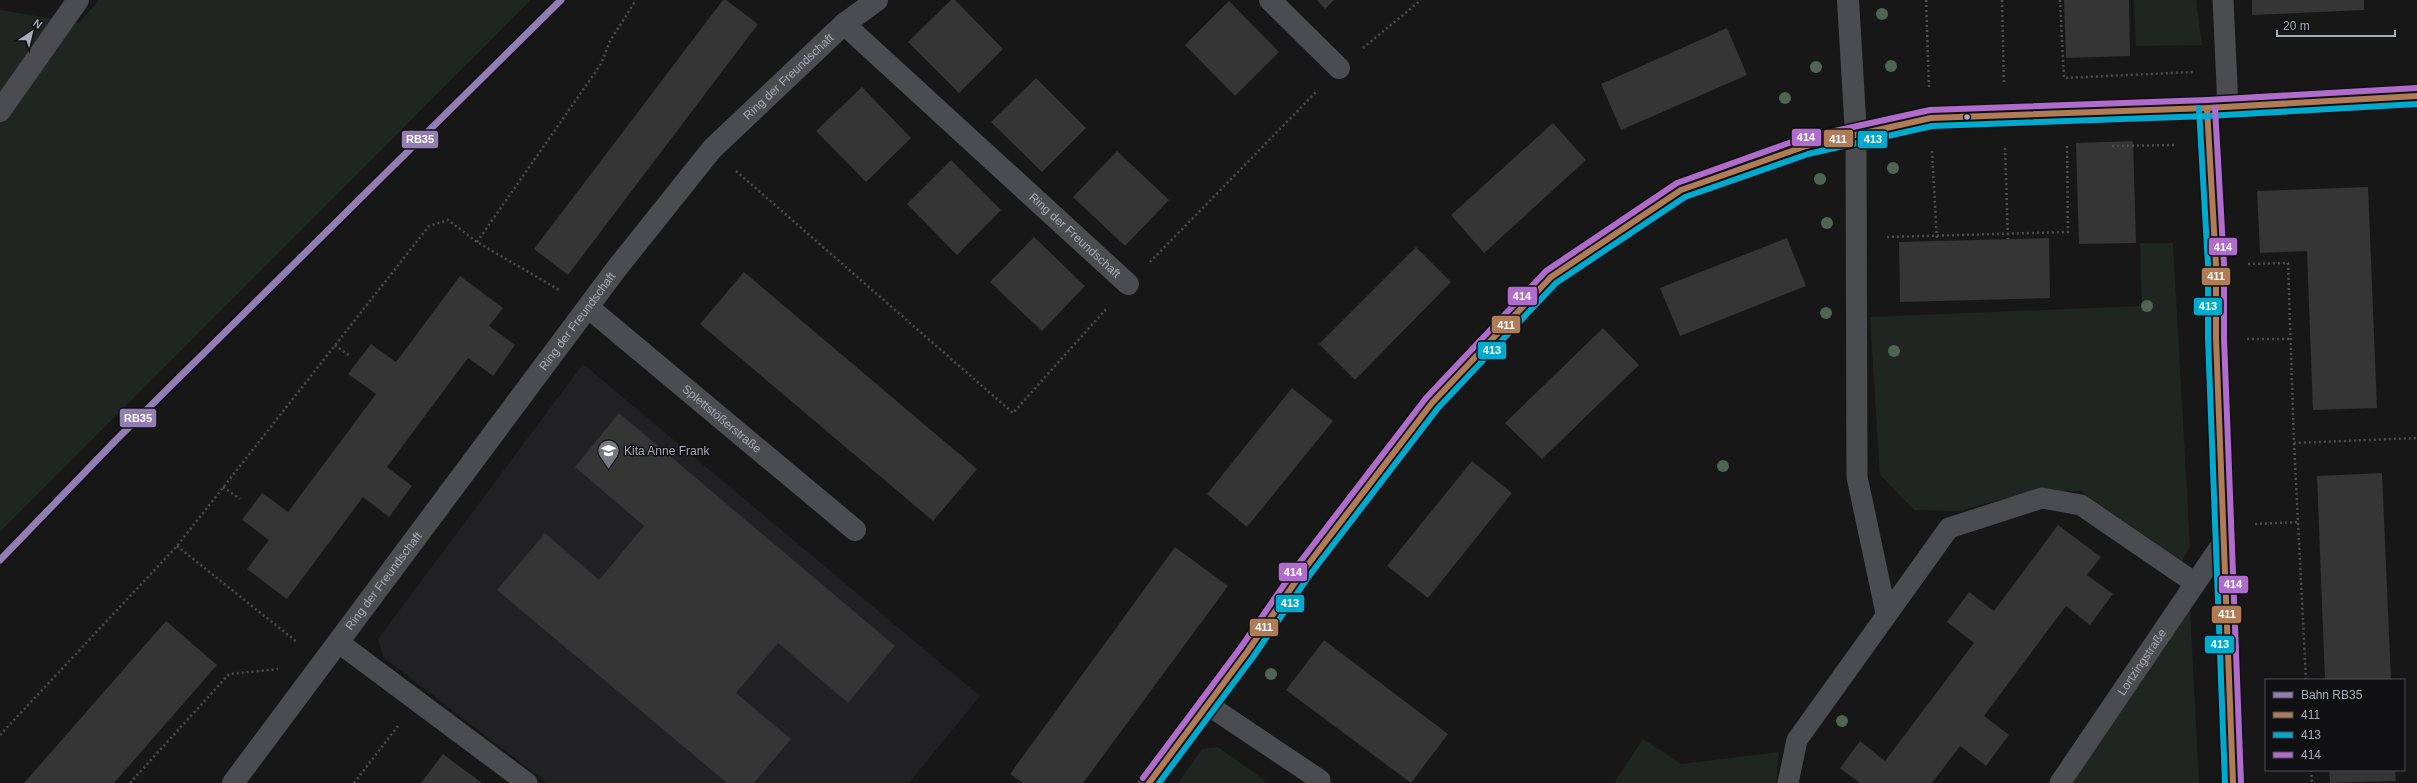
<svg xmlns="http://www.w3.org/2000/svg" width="2417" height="783" font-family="Helvetica,sans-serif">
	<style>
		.built { fill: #212123 }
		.green { fill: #1f2621 }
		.building { fill: #353536 }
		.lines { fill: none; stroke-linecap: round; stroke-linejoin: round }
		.path { stroke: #4d4e52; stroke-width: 2.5; stroke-dasharray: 2 3; stroke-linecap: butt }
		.lane { stroke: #4b4c50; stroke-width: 21 }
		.street { stroke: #4b4c50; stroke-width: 22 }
		.bus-1-casing { stroke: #111113; stroke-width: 9 }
		.bus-2-casing { stroke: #111113; stroke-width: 9 }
		.bus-3-casing { stroke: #111113; stroke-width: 9 }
		.bus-1 { stroke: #b07c57; stroke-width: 6 }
		.bus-2 { stroke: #00a9ce; stroke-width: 6 }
		.bus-3 { stroke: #b06ccc; stroke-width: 6 }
		.rail-1-casing { stroke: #111113; stroke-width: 10 }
		.rail-1 { stroke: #927eb5; stroke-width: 7 }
		.tree { fill: #506453 }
		.bus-dot { fill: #a8acb8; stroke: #111113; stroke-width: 1.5 }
		.labels { text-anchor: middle; stroke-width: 3; stroke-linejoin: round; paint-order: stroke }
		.street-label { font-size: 12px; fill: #a8acb8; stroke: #111113 }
		.poi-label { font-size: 12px; fill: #a8acb8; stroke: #111113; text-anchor: start }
		.line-badge { stroke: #111113; stroke-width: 1.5 }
		.badge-label { font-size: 11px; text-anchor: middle; font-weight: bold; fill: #fff }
	</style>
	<rect width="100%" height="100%" fill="#171717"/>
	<path class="built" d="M583 364 980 696 909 783H547L383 657 378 639Z"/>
	<path class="green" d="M99 0H531L0 532V10L79 23Z
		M2134 0H2196L2202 45 2136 46Z
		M2140 243H2173L2190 547 2182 561 2080 491 2023 494 1958 511 1914 510 1880 475 1870 317 2142 306Z
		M2190 610 2199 783H2073Z
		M1643 739 1681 764 1779 752 1776 783H1614Z
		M1218 747 1268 783H1178L1202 749Z"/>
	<path class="building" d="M723 0H726L758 24 568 275 534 249Z
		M951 0H955L1003 49 959 93 908 42Z
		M1317 0H1334L1325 9Z
		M2064 0H2129L2130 56 2066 58Z
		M2252 0H2364V10L2252 15Z
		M1229 1 1279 52 1235 96 1185 45Z
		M1727 28 1747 75 1621 130 1601 84Z
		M1036 78 1086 128 1042 172 991 122Z
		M862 87 911 138 866 182 816 131Z
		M1553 123 1586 160 1484 253 1451 215Z
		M2133 141 2136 243 2079 244 2076 143Z
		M1117 151 1169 200 1125 246 1073 197Z
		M951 160 1001 210 957 255 907 204Z
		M2368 187 2377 408 2313 410 2307 251 2260 253 2257 191Z
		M1034 237 1085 286 1042 331 990 282Z
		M1787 238 1806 286 1680 336 1660 288Z
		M2049 238 2050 298 1900 302 1899 242Z
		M1416 247 1451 282 1355 380 1319 344Z
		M744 272 977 469 933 521 700 324Z
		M460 276 503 308 489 326 515 345 493 376 468 358 387 467 412 486 401 501 389 517 363 497 287 599 247 569 269 540 242 520 262 493 288 512 376 394 348 374 371 344 396 362Z
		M1603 328 1639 365 1542 459 1505 423Z
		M1292 388 1333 421 1247 527 1207 494Z
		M619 413 895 646 848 703 778 643 736 693 791 739 754 783H727L497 590 545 533 599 580 644 526 575 467Z
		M1472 461 1512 493 1428 598 1387 566Z
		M2382 473 2391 680H2325L2317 476Z
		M2058 525 2101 557 2087 575 2113 594 2090 625 2066 606 1984 716 2009 735 1986 766 1960 746 1932 783H1860L1840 768 1860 741 1885 761 1974 643 1947 622 1969 592 1994 611Z
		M1175 547 1228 586 1083 783H1023L1010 774Z
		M166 621 217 665 114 783H24Z
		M1324 640 1448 734 1411 783 1286 690Z
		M443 754 482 783H421Z
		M2329 770H2395L2396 781 2330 783Z"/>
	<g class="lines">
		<path class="path" d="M1926 0 1929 87
			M2002 0 2004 83
			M2060 0 2064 78 2194 72
			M1363 48 1421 0
			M2112 146 2177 145
			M2005 148 2008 239
			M1932 151 1937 241
			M736 171 1013 413 1107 308
			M1887 237 2068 232 2067 146
			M477 242 601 64 610 41 636 0
			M1150 262 1317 91
			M2248 264 2288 263 2294 443 2417 438
			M2247 339H2291
			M335 345 350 356
			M2294 443 2306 680
			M223 487 240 499
			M2255 524 2299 522
			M177 546 297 642
			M0 735 177 546 429 226 448 220 477 242 561 291
			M2311 770 2312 783
			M130 783 229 674 278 669
			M354 783 398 726"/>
		<g class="lane">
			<path d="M2223 0 2228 107"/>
			<path d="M1856 134 1857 477 1886 613"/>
			<path d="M338 642 527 783"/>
			<path d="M1208 705 1320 780V783"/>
			<path d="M1788 783 1797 740 1949 528 2042 498 2081 505 2195 583"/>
			<path id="s1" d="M2060 783 2224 541"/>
		</g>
		<g class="street">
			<path d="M1270 0 1339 68"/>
			<path d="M1848 0 1856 134"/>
			<path id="s2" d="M844 24 1128 284"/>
			<path d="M2207 108 2216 265V338L2233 783"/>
			<path d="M0 111 78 0"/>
			<path id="s3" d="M589 308 855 530"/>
			<path id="s4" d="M233 783 617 268 712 149 844 24 877 0"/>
			<path d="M1149 783 1247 652 1303 571 1432 403 1551 277 1681 190 1806 146 1931 118 2207 108 2417 96"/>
		</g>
		<defs>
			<path id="bus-1" d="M2207 108 2216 265V338L2233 783
				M1149 783 1247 652 1303 571 1432 403 1551 277 1681 190 1806 146 1931 118 2207 108 2417 96"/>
			<path id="bus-2" d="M2199 108 2208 265V338L2225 783
				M1159 783 1253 657 1309 576 1438 408 1556 283 1685 197 1808 154 1932 126 2207 116 2417 104"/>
			<path id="bus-3" d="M2215 108 2224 265V338L2241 783
				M1143 778 1241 647 1297 566 1426 398 1546 271 1677 183 1803 138 1930 110 2207 100 2417 88"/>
		</defs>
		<use href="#bus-1" class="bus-1-casing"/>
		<use href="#bus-2" class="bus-2-casing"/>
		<use href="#bus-3" class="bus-3-casing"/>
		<use href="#bus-1" class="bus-1"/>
		<use href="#bus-2" class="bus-2"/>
		<use href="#bus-3" class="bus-3"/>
		<defs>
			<path id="rail-1" d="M0 560 116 440 561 0"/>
		</defs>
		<use href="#rail-1" class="rail-1-casing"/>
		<use href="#rail-1" class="rail-1"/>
	</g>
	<g class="tree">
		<circle cx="1882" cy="14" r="6"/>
		<circle cx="1891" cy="66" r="6"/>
		<circle cx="1816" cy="67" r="6"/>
		<circle cx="1785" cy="98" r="6"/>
		<circle cx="1893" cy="168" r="6"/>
		<circle cx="1820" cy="179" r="6"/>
		<circle cx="1827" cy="223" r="6"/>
		<circle cx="2147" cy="306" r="6"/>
		<circle cx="1826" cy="313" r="6"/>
		<circle cx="1894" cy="351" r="6"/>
		<circle cx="1723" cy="466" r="6"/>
		<circle cx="1271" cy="674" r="6"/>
		<circle cx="1842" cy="721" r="6"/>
	</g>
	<defs>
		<symbol id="school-pin" viewBox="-11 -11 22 30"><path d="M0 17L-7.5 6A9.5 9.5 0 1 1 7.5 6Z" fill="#757880" stroke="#111113"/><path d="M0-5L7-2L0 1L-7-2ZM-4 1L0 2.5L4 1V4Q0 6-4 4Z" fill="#fff"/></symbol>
	</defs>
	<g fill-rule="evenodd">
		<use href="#school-pin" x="596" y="438" width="25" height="34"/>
	</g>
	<circle class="bus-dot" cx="1967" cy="117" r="3.5"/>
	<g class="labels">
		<g class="street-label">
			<text dy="4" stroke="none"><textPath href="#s4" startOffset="900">Ring der Freundschaft</textPath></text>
			<text dy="4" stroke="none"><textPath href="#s2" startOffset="313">Ring der Freundschaft</textPath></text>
			<text dy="4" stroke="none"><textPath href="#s4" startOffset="576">Ring der Freundschaft</textPath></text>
			<text dy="4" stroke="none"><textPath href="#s3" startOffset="173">Splettstößerstraße</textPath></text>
			<text dy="4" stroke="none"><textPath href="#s4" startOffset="252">Ring der Freundschaft</textPath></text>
			<text dy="4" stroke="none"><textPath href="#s1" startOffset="146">Lortzingstraße</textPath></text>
		</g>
		<g class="poi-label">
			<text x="624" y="455">Kita Anne Frank</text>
		</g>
	</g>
	<g class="line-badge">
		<rect x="1791" y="128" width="31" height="19" rx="4" fill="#b06ccc"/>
		<rect x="1823" y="129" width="31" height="19" rx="4" fill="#b07c57"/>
		<rect x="401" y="130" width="38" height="19" rx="4" fill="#927eb5"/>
		<rect x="1857" y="130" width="31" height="19" rx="4" fill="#00a9ce"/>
		<rect x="2208" y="237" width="30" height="19" rx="4" fill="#b06ccc"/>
		<rect x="2201" y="267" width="30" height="19" rx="4" fill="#b07c57"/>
		<rect x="1507" y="286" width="31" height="20" rx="4" fill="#b06ccc"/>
		<rect x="2193" y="297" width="30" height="19" rx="4" fill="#00a9ce"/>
		<rect x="1491" y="315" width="30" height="19" rx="4" fill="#b07c57"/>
		<rect x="1477" y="341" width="30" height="19" rx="4" fill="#00a9ce"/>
		<rect x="119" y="408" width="38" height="20" rx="4" fill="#927eb5"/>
		<rect x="1278" y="562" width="30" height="20" rx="4" fill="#b06ccc"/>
		<rect x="2218" y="575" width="31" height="19" rx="4" fill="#b06ccc"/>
		<rect x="1275" y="594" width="30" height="19" rx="4" fill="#00a9ce"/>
		<rect x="2211" y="605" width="31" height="19" rx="4" fill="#b07c57"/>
		<rect x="1249" y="618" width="30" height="19" rx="4" fill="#b07c57"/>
		<rect x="2204" y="635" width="31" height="19" rx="4" fill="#00a9ce"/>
	</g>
	<g class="badge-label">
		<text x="1806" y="141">414</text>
		<text x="1838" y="143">411</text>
		<text x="420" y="143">RB35</text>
		<text x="1873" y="143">413</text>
		<text x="2223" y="251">414</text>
		<text x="2216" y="280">411</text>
		<text x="1522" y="300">414</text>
		<text x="2208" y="310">413</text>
		<text x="1506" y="329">411</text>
		<text x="1492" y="354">413</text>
		<text x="138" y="422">RB35</text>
		<text x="1293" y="576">414</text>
		<text x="2233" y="588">414</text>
		<text x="1290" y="607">413</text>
		<text x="2227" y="618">411</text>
		<text x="1264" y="631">411</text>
		<text x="2220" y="648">413</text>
	</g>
	<rect x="2265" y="679" width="140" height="92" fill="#111113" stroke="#4d4f55"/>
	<rect x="2273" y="692" width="20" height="6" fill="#927eb5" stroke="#4d4f55"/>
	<text x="2301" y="699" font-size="12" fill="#a8acb8">Bahn RB35</text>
	<rect x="2273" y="712" width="20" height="6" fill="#b07c57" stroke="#4d4f55"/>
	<text x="2301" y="719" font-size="12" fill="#a8acb8">411</text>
	<rect x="2273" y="732" width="20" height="6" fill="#00a9ce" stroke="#4d4f55"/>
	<text x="2301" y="739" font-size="12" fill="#a8acb8">413</text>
	<rect x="2273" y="752" width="20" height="6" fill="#b06ccc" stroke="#4d4f55"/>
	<text x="2301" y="759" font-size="12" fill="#a8acb8">414</text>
	<g transform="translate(32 32) rotate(35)" stroke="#111113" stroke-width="3" paint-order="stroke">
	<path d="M0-3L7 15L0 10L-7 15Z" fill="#a8acb8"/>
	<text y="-6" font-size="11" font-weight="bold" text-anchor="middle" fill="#a8acb8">N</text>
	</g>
	<path d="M2277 30v6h118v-6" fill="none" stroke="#a8acb8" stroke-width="2"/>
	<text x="2283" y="30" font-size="12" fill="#a8acb8" stroke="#111113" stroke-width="3" paint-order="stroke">20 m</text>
</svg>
